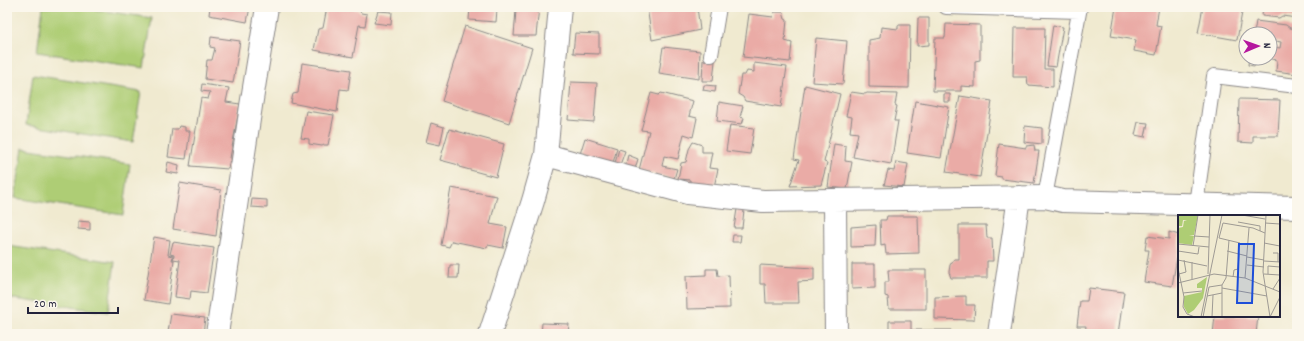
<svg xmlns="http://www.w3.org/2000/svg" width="1304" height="341" font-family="Dekko,sans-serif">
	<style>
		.green { fill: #aecd74; stroke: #687858 }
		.building { fill: #eaaba6 }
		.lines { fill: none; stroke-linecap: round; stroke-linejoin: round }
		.service-casing { stroke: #898686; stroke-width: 16 }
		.minor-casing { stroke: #898686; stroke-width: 24 }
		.service { stroke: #fff; stroke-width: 14 }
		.minor { stroke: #fff; stroke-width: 22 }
		.inset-road { fill: none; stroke: #9e9a94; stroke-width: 1 }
		.view { fill: #1d4ed8; fill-opacity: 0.15; stroke: #1d4ed8; stroke-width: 2 }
		.inset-edge { fill: none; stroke: #22223b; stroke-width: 2 }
	</style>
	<rect width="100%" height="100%" fill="#fbf7ec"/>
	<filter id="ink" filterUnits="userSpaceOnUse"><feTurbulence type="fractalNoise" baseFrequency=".025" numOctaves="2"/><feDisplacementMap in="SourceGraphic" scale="8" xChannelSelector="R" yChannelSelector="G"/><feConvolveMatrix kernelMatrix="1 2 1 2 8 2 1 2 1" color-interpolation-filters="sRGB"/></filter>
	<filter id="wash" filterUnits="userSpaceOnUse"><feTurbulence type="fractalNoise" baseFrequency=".012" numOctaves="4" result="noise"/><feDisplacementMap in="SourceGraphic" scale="16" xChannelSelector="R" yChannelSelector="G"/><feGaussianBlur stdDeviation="0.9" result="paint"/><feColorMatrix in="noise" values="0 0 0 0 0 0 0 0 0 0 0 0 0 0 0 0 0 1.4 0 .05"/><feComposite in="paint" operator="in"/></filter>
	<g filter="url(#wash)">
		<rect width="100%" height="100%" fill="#f0ead0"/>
		<path class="green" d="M43 7H77L152 18 144 68 37 52Z
			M33 75 141 92 133 142 26 125Z
			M23 148 130 164 123 215 15 198Z
			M8 246 115 262 108 312 7 298Z"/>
		<g id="blocks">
			<path class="building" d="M210 7H250L247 22 209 15Z
				M327 7H344L359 10 361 13 367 14 365 26 359 25 353 57 314 50 318 29 323 28Z
				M470 7H539L536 36H514L516 10 497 9 496 22 469 20Z
				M647 7H697L700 30 652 40Z
				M1116 7H1159L1156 25 1161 26 1156 55 1134 51 1136 40 1111 36Z
				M1203 7H1243L1237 40 1198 33Z
				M1263 7H1297V18L1282 16 1279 18 1262 16Z
				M378 11 392 12 391 25 374 23Z
				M774 12H783L785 19 787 20 785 41 792 43 790 62 743 57 749 14 773 17Z
				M918 18H929V45L917 46Z
				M1256 21 1286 25 1290 28 1297 29V74L1276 71 1277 60 1271 59 1274 47 1280 48 1281 42 1270 40V34H1254Z
				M946 24 980 25V60L975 61V87L961 86V91H933L935 38H945Z
				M898 25H910L909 88 869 87V40L880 38 881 27 898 29Z
				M1053 25 1063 27 1056 67 1047 66Z
				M465 26 532 48 509 123 442 101Z
				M1014 28H1045L1044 69H1053V87L1028 85 1027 77H1013Z
				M575 33 599 34V54L573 53Z
				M211 37 240 41 233 83 205 79 207 60H212L215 48 210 47Z
				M816 38 847 41 843 84 812 82Z
				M663 47 700 51 699 79 659 73Z
				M1249 58H1257L1255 66 1248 65Z
				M703 60 715 61 713 81H702Z
				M302 63 351 70 348 90 340 89 337 112 291 103 293 94 298 93Z
				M754 63 787 67 781 107 745 101 743 97 738 94 741 75H745L747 71 754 72Z
				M571 82 597 83 594 122 568 120Z
				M202 84 229 88 226 102 240 104 228 169 190 166 201 98 208 99 210 92 201 91Z
				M704 85 716 86 715 92 703 90Z
				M805 85 840 94 824 162 827 163 821 185 790 186 799 160 794 159Z
				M851 92 865 94 867 93 897 94 895 105 897 106 894 121H898L891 164 853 157 858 133 850 132 852 117 846 116Z
				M651 93 659 95 661 93 693 101 689 116 697 118 693 137 684 134 678 159 664 156 662 166 677 169 674 179 639 170 649 131 641 130Z
				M944 94H950V102H944Z
				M960 96 992 101 980 177 946 172Z
				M1239 99 1280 100 1278 136H1253V143L1238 142Z
				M915 101 949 107 941 158 907 153Z
				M719 102 743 106 740 117 744 118 742 124 717 121Z
				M306 111 334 115 328 145H324L322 146 309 144V139L301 138Z
				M1138 122 1148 123 1145 137 1135 135Z
				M431 123 444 127 440 145 426 142Z
				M730 125 754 128 750 154 726 151Z
				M179 126 185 127V131H190L186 159 168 157 172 129H178Z
				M1025 126 1042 128V144L1024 142Z
				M449 129 504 144 496 177 459 167V165L440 160Z
				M585 138 617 148 613 163 580 154Z
				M693 142 702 145V152H712L709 168 718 169 714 187 690 184V180L678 179 681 163 686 162 689 149Z
				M834 144 846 146 845 161 852 162 847 189 828 187Z
				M999 144 1026 148V146L1034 145 1035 151H1039L1034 183 1002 179V177L995 176Z
				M619 149 625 151 620 165 615 163Z
				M628 155 638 159 635 169 625 168Z
				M168 162 179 165 178 174 166 172Z
				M896 162 908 164 904 187 884 185 888 170 894 171Z
				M180 183 221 190 216 236 173 229Z
				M451 188 497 196 490 224 507 227 503 248 488 245 487 248 452 241 449 247 441 245Z
				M252 199 267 200V208L251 207Z
				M737 209 744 210 742 228H734Z
				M887 216H918L919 253 886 254 885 245 881 246 880 220H886Z
				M78 221 90 222V230L78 229Z
				M876 225 875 246 851 247V227Z
				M959 225H986L987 238H992L993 261H987V278H951L949 272 950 265 954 259H959Z
				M1169 232 1179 235V246L1172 286 1144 282 1149 250H1145L1147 236 1169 239Z
				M733 235H741L740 242H732Z
				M154 237 170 240 168 255 173 256 172 260H174L168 304 144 300Z
				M173 242 214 248 207 293 191 291 190 299 175 297 180 260 173 259 174 255 170 254Z
				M852 264H875V288L852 289Z
				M450 265H459L458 278H449Z
				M760 265 814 268V281L798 282 799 303H766L765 284H760Z
				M706 269H717L718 276 729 275 730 308 687 309 686 276 706 275Z
				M888 270H926V309H889L888 297 885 296V282H889Z
				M1089 288 1124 292 1118 334H1085L1086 326H1077L1080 301H1087Z
				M966 296V305H975L974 320 935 319V297Z
				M171 314 205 318 203 334H173V331L168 332Z
				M1215 316H1258L1256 334H1213Z
				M889 321H911V330H951V334H889Z
				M542 323 569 324 568 334H541Z"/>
		</g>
	</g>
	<g filter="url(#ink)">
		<use href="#blocks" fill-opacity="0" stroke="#898686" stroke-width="1"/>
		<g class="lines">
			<defs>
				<path id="service" d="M946 7 1079 11
					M711 55 719 7
					M1045 197 1080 7
					M1196 204 1214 76 1297 86"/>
				<path id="minor" d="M546 155 687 193 763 201 1045 197 1063 201 1297 207
					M835 200 836 334
					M217 334 251 106 267 7
					M490 334 533 201 546 155 560 7
					M999 334 1019 197"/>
			</defs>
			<use href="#service" class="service-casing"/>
			<use href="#minor" class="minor-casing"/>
			<use href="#service" class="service"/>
			<use href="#minor" class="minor"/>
		</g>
	</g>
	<g transform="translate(1178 215)">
		<rect width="102" height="102" fill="#f0ead0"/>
		<path d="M1 0H20L16 20H11L16 21 14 30 0 28V13L5 12 6 6 9 5H5L4 11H0ZM29 62 25 83 16 95 10 99 6 92V81L24 77V73H19V69Z" fill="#aecd74"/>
		<path class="inset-road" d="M64 0 87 4M88 0 85 57 92 102M60 7 82 11V16M87 8 102 9M16 21 31 22M62 28 41 23 45 8 75 13 87 18M86 28 102 31M0 29 31 32M15 31 20 0M0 36 20 39 21 32M49 36 69 41M95 38H100V47M69 42 86 45M0 45 29 51M86 46 102 47M14 47V64M69 50 86 52M0 53 6 82 5 92 9 99 17 102M1 59 8 57 6 45M30 59 32 0M86 59 102 60M90 59V51L102 52M55 62 56 55 60 54 61 39M67 63 71 13M0 68 36 59 67 63 102 77M44 73 89 81M95 74 102 63M5 78 24 76M29 81 44 78M23 102 44 0M25 102 31 72 44 70M34 102 35 80M44 102V70L48 63 51 25M92 102 102 82"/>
		<path class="view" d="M61 29H76L74 88H59Z"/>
		<rect width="102" height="102" class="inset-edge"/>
	</g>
	<rect width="1304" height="341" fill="none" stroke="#fbf7ec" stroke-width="24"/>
	<g transform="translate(1258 46) rotate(88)"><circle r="19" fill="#fbf7ec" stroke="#a4a2a5"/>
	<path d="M0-3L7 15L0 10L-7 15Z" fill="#b5179e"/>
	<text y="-6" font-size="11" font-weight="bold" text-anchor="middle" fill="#22223b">N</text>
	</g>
	<path d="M28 307v6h90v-6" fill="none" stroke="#22223b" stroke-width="2"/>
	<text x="34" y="307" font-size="12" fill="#22223b" stroke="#fbf7ec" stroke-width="3" paint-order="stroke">20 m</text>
</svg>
